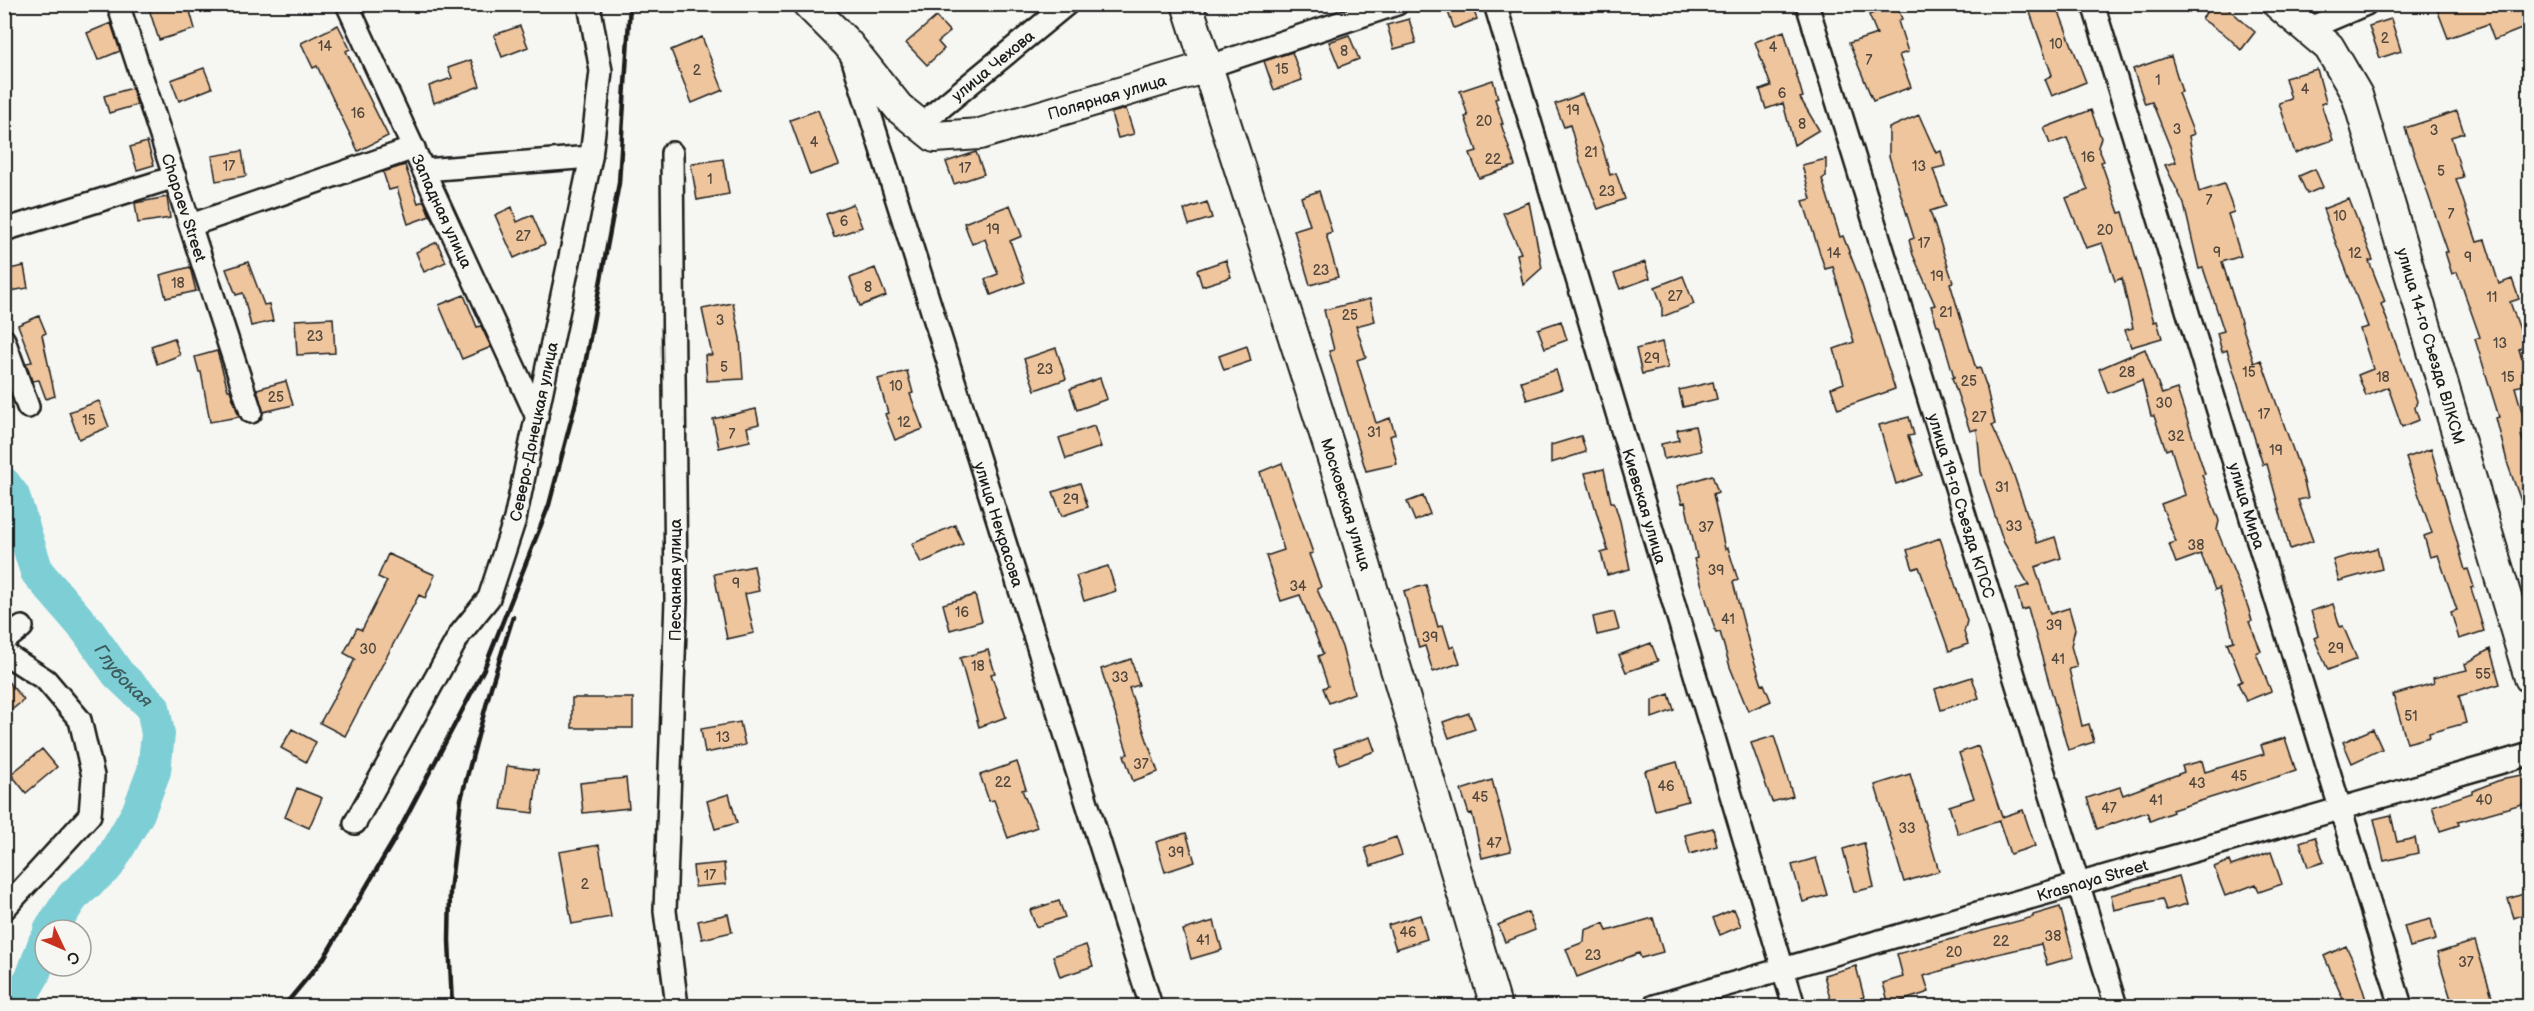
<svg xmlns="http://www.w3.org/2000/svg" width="2534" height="1011" font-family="'Balsamiq Sans',sans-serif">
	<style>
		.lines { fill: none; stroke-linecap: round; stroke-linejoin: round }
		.river { stroke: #7dcfd5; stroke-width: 34 }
		.building { fill: #eec59d; stroke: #1c1c1c; stroke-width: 1.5 }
		.street-casing { stroke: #1c1c1c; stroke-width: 26 }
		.secondary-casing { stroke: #1c1c1c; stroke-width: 34 }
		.street { stroke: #f6f6f2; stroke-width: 21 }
		.secondary { stroke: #f6f6f2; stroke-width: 30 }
		.rail { stroke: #1c1c1c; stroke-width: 4.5 }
		.labels { text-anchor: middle; stroke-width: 6; stroke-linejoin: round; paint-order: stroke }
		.number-label { font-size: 14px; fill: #50463c }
		.street-label { font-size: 16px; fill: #1c1c1c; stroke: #f6f6f2 }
		.water-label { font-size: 18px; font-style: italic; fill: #3e5b5d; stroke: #f6f6f2 }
	</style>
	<rect width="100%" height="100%" fill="#f6f6f2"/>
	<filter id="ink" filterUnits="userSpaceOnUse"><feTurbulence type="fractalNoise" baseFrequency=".0167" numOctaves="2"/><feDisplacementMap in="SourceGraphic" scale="12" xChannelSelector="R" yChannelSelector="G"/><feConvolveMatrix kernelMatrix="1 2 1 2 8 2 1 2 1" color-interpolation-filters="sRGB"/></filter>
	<g filter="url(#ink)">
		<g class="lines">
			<g class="river">
				<path id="s1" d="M4 484 13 496 37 572 87 630 118 674 153 707 158 734 154 771 138 813 108 865 73 896 50 930"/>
				<path d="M15 1006 33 975 45 942"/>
			</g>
		</g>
		<path class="building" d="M163 4H188L195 29 159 40 149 9Z
			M1445 4H1471L1477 19 1454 28Z
			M1893 4H1896L1902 19 1898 21 1908 52 1899 55 1911 87 1873 101 1849 43 1877 34 1869 15Z
			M2027 4H2056L2086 82 2052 96 2045 79 2052 75Z
			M2211 4H2223L2255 32 2241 50 2228 37 2202 19Z
			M2435 4H2529V26L2494 40 2488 24 2448 38Z
			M936 17 950 32 938 42 944 49 927 65 906 43Z
			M1409 19 1416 43 1394 49 1387 25Z
			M2391 19 2401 51 2380 58 2369 26Z
			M111 23 120 51 98 60 87 33Z
			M338 25 350 49 346 51 388 136 358 151 317 66 313 68 301 43Z
			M520 26 528 47 502 57 494 35Z
			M1784 31 1803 97 1800 98 1819 130 1794 145 1783 103 1766 109 1760 90 1771 86 1755 42Z
			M1349 35 1359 59 1339 67 1329 42Z
			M702 37 723 90 692 103 671 50Z
			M1292 52 1302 80 1274 90 1264 61Z
			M2171 56 2182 92 2178 93 2194 134 2189 136 2199 192 2224 184 2234 212 2228 214 2241 256 2222 262 2254 363 2261 360 2303 478 2308 498 2298 500 2313 541 2290 549 2267 464 2263 465 2227 350 2222 352 2217 333 2224 331 2203 268 2199 269 2184 204 2165 165 2176 162 2152 102 2145 104 2133 69Z
			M471 60 480 86 434 103 429 86 452 78 448 68Z
			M204 68 212 88 179 101 171 80Z
			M2317 69 2326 102 2321 104 2333 140 2295 153 2279 103 2291 99 2285 78Z
			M1493 80 1498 98 1495 99 1503 124H1501L1515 166 1479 178 1470 153 1477 151 1465 117 1468 116 1460 91Z
			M132 88 137 105 109 113 104 96Z
			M1582 94 1602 145 1610 175 1616 173 1625 199 1598 209 1581 165 1570 125 1564 127 1555 104Z
			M1126 109 1134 134 1118 138 1111 113Z
			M818 110 839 165 810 175 790 120Z
			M2091 110 2101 138 2098 147 2104 161 2101 162 2119 213 2123 212 2154 322 2157 321 2162 338 2131 347 2125 330 2133 328 2122 278 2115 281 2102 243 2086 248 2066 198 2088 190 2067 138 2050 144 2044 128Z
			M2457 111 2464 133 2451 137 2463 177 2456 179 2477 242 2485 240 2499 284 2512 279 2519 299 2510 302 2526 346 2519 349 2529 384 2515 387 2528 433 2521 435 2529 458V518H2527L2508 465 2496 418 2499 417 2475 339 2480 337 2457 272 2452 274 2445 252H2448L2405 128Z
			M1919 115 1936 153 1941 151 1945 166 1933 169 1946 206 1930 211 1953 282 1950 283 1976 369 1980 368 1986 385 1995 424 1992 425 2011 467 2037 543 2055 537 2061 558 2035 567 2050 614 2069 608 2075 629 2071 646 2077 667 2069 669 2082 726 2089 724 2094 742 2068 750 2028 608 2022 610 2016 589 2029 585 2004 543 1997 522 1981 472 1977 429 1970 431 1952 378 1954 377 1939 325H1937L1931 306 1935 305 1913 255 1909 240 1914 238 1889 156V128Z
			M147 142 154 165 137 170 130 147Z
			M242 151 246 176 216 181 212 156Z
			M976 152 984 174 954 184 946 162Z
			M723 159 729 194 697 200 691 164Z
			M1826 159V176L1822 179 1840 237 1843 236 1862 285 1895 389 1838 409 1831 388 1844 383 1834 349 1854 342 1833 267 1825 269 1803 201 1811 199 1802 165Z
			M405 165 418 203 424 201 430 216 408 224 397 188 389 190 383 172Z
			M2315 169 2323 187 2307 194 2299 176Z
			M1319 191 1332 232 1326 234 1338 277 1310 285 1294 230 1310 225 1301 197Z
			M167 197 170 218 138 223 135 203Z
			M2349 199 2373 260 2369 261 2385 302 2381 304 2417 401 2415 408 2419 420 2402 427 2388 387 2366 396 2358 375 2373 369 2360 329 2368 327 2323 209Z
			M1207 202 1212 218 1189 225 1184 210Z
			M1529 202 1542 268 1523 285 1517 254 1521 253 1503 213Z
			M853 204 862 227 834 237 826 214Z
			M1010 205 1022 236 1010 241 1025 282 991 295 985 279 998 274 985 239 972 244 964 223Z
			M512 207 517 222 532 215 545 244 514 258 495 215Z
			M437 242 446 262 424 272 416 252Z
			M1226 260 1231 277 1202 286 1197 270Z
			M248 262 264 305 269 304 273 321 251 326 243 293 236 295 226 269Z
			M1645 262 1650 278 1620 289 1614 274Z
			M24 266 28 288 4 292V270Z
			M190 267 196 291 166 298 160 275Z
			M875 268 886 296 860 306 850 278Z
			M1683 276 1694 304 1662 317V305L1655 287Z
			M464 295 477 327 481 326 491 347 462 359 439 305Z
			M1370 299 1375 321 1356 326 1366 357 1357 360 1376 423 1390 418 1395 434 1390 436 1397 464 1366 471 1329 351 1334 350 1324 310Z
			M733 303 740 338 743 379 707 381 705 355H712L702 309Z
			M39 316 46 333 42 335 55 396 46 399 39 380 32 381 26 363 32 362 18 325Z
			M333 318 335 353 297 355 295 320Z
			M1561 321 1567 340 1545 348 1538 329Z
			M174 338 180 355 157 364 151 346Z
			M1662 342 1668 368 1642 374 1636 349Z
			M1247 346 1251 361 1224 370 1219 356Z
			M1056 348 1066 379 1035 390 1024 359Z
			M2145 349 2162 394 2177 389 2205 474 2202 475 2219 521 2217 530 2248 607 2252 621 2249 622 2261 651 2256 653 2271 691 2246 701 2238 683 2242 681 2227 643 2234 641 2219 588 2215 590 2201 554 2176 563 2169 544 2176 542 2161 504 2185 495 2171 448 2166 450 2154 416H2151L2142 380 2108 393 2099 369Z
			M217 351 228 390H230L239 417 210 422 201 372H199L195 357Z
			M1556 370 1562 389 1527 400 1521 381Z
			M907 371 913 393 910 394 923 429 895 440 885 414 888 413 878 379Z
			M1100 378 1107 399 1077 410 1070 389Z
			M286 381 293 405 263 412 257 389Z
			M1713 382 1717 399 1683 407 1679 390Z
			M99 401 109 427 79 439 69 412Z
			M756 409 759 424 747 427 750 441 719 448 713 419Z
			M1909 417 1914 435 1908 436 1922 475 1896 484 1879 425Z
			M1094 426 1101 447 1066 459 1059 438Z
			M1695 426 1701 451 1664 459 1661 444 1679 440 1677 430Z
			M1581 436 1586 452 1551 463V445Z
			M2431 449 2465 570 2468 569 2474 587 2471 588 2484 631 2459 639 2451 612 2457 610 2438 555 2430 557 2424 536 2432 533 2406 458Z
			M1282 463 1313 553 1309 554 1321 587 1317 589 1342 647 1354 693 1329 703 1323 688 1328 686 1318 656 1323 654 1300 595 1281 601 1266 556 1284 550 1260 472Z
			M1604 469 1611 502H1614L1620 521 1630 569 1607 575 1601 553 1608 551 1585 473Z
			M1712 475 1718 492 1713 494 1725 549 1728 548 1738 580 1733 582 1750 648 1762 685 1764 684 1771 701 1748 711 1730 667 1720 632 1716 633 1694 559 1697 558 1685 502 1682 503 1677 486Z
			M1080 483 1088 507 1062 516 1053 492Z
			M1423 496 1430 514 1415 521 1407 502Z
			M955 525 963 544 921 563 912 544Z
			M1940 538 1967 621 1964 632 1968 644 1949 651 1919 567 1913 569 1907 550Z
			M2377 548 2382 569 2339 581 2333 560Z
			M388 554 435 575 425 598 419 595 345 736 320 723 355 659 344 653 357 628 362 630 387 581 378 577Z
			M754 566 759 591 745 594 754 633 727 639 714 574Z
			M1108 566 1116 591 1084 601 1076 576Z
			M1426 585 1438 627 1443 625 1450 648 1454 646 1460 663 1433 672 1425 646 1419 648 1404 591Z
			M975 595 982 621 950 630 943 604Z
			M2333 604 2340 627 2343 626 2357 659 2328 670 2314 638 2318 636 2311 611Z
			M1614 612 1619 630 1597 635 1593 617Z
			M1651 643 1658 661 1626 672 1619 655Z
			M2490 649 2500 684 2459 696 2466 723 2429 733 2430 737 2407 743 2393 695 2434 683 2433 678 2467 670 2465 664Z
			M988 650 995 673 991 674 1006 717 979 727 960 658Z
			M1131 659 1139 685 1129 688 1158 772 1133 781 1124 755 1128 754 1101 669Z
			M4 677 24 700 4 716Z
			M1972 677 1979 698 1941 710 1935 689Z
			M1669 694 1674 710 1652 718V700Z
			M572 698H633V728H572Z
			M1469 713 1475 729 1449 738 1443 722Z
			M740 722 745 745 705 753 701 729Z
			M292 729 316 742 306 762 281 748Z
			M2373 729 2382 749 2352 763 2343 742Z
			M1774 736 1793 796 1772 802 1751 743Z
			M1370 737 1375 751 1339 764 1334 749Z
			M2285 738 2296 771 2172 810 2173 812 2150 821 2147 812 2097 829 2087 798 2120 787 2123 795 2184 772 2182 766 2202 761 2205 772 2264 754 2261 745Z
			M1978 746 2002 817 2023 810 2035 846 2010 854 1999 821 1958 834 1949 806 1974 798 1959 753Z
			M42 749 57 767 26 793 11 774Z
			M1017 762 1026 789 1022 790 1037 827 1008 838 994 800 989 801 980 775Z
			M1677 762 1688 801 1655 810 1645 771Z
			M507 766 538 770 533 813 501 809Z
			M1910 774 1939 871 1904 882 1875 785Z
			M2529 774V802L2458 822 2459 825 2440 831 2432 806 2472 793V791L2505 778Z
			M626 778 629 808 583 813 580 783Z
			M1492 780 1511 851 1482 858 1472 813 1469 814 1461 790Z
			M297 788 322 798 309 828 285 817Z
			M729 794 737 823 715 829 707 801Z
			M2391 815 2397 842 2415 838 2418 853 2384 861 2374 819Z
			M1713 828 1717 846 1690 854 1685 835Z
			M1186 833 1195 862 1165 872 1156 842Z
			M1396 837 1402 855 1371 866 1365 848Z
			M2315 837 2324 862 2308 867 2300 842Z
			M1864 843 1874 887 1854 892 1843 849Z
			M599 845 611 917 572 924 559 852Z
			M2271 852 2282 884 2259 892 2256 884 2225 896 2214 867 2229 861 2231 866Z
			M1816 858 1827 895 1803 902 1792 865Z
			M724 863 726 884 695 887 693 866Z
			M2179 876 2187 904 2166 910 2162 899 2114 910 2111 895Z
			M2529 892V912L2514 918 2508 899Z
			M1059 901 1065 917 1036 927 1030 910Z
			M2060 907 2074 957 2047 965 2041 944 1993 955 1924 976 1929 992 1889 1005 1883 983 1903 977 1897 954 2033 917V915Z
			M1734 909 1741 926 1720 935 1713 918Z
			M1528 912 1535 930 1505 942 1498 925Z
			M728 914 732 932 702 939 698 921Z
			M1420 915 1427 939 1396 949 1388 925Z
			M1653 918 1663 952 1641 958 1639 953 1577 977 1566 949 1584 942 1585 930 1604 923 1607 931Z
			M2431 919 2436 940 2410 947 2404 926Z
			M1214 921 1222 950 1191 959 1183 930Z
			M2475 941 2495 1006H2453L2437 953Z
			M1086 945 1093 966 1060 977 1053 956Z
			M2346 946 2355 965 2368 1006H2346L2324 956Z
			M1856 966 1864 997 1832 1006 1824 975Z"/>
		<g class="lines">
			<defs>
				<g id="street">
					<path id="s2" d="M118 4 251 412"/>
					<path id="s3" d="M347 4 537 417"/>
					<path id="s4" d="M1495 4 1794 1006"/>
					<path id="s5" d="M1807 4 2116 1006"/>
					<path id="s6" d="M2093 4 2401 1006"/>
					<path d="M2308 29 2366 4"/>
					<path id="s7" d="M852 57 1151 1006"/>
					<path d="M1207 67 1397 4"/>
					<path id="s8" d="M920 125 1067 4"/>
					<path d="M672 153 676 600 665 911 677 1006"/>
					<path d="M424 170 591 157"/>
					<path d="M191 225 414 148"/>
					<path d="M4 230 175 177"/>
					<path d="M4 340 28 407"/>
					<path d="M4 641 22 627"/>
					<path d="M4 653 46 680 80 720 93 776 90 815 4 909"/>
					<path id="s9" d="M355 823 460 634 489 598 515 519 591 157 601 71 589 4"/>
					<path id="s10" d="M1654 1006 2530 754"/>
				</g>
				<g id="secondary">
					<path id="s11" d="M808 4 847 43 899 108 935 137 980 134 1207 67"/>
					<path id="s12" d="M1187 4 1342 487 1496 1006"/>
					<path id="s13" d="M2278 4 2329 47 2357 95 2530 678"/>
				</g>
			</defs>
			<use href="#street" class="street-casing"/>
			<use href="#secondary" class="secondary-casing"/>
			<use href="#street" class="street"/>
			<use href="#secondary" class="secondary"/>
			<path class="rail" d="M284 1006 324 958 394 840 484 669 549 505 583 375 619 183 630 4
				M452 1006 449 940 450 891 461 799 491 687 513 617"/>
		</g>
	</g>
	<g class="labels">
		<g class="number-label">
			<text x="2385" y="43">2</text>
			<text x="2056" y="49">10</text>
			<text x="325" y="51">14</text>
			<text x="1773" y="52">4</text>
			<text x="1344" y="56">8</text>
			<text x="1869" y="65">7</text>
			<text x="1282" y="74">15</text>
			<text x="697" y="75">2</text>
			<text x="2158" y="85">1</text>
			<text x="2305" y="94">4</text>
			<text x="1782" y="98">6</text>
			<text x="1573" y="115">19</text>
			<text x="358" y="118">16</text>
			<text x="1484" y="126">20</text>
			<text x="1802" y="129">8</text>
			<text x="2177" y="134">3</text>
			<text x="2434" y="135">3</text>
			<text x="814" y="147">4</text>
			<text x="1591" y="157">21</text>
			<text x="2088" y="162">16</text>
			<text x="1493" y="164">22</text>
			<text x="229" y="171">17</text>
			<text x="1919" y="171">13</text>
			<text x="965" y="173">17</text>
			<text x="2441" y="176">5</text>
			<text x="710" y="184">1</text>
			<text x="1607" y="196">23</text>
			<text x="2209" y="205">7</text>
			<text x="2451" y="219">7</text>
			<text x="2340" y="221">10</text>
			<text x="844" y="226">6</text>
			<text x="993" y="234">19</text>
			<text x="2105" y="235">20</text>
			<text x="523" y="241">27</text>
			<text x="1924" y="248">17</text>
			<text x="2217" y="257">9</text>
			<text x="1834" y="258">14</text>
			<text x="2355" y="258">12</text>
			<text x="2468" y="262">9</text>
			<text x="1321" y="275">23</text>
			<text x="1937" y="281">19</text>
			<text x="178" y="288">18</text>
			<text x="868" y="292">8</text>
			<text x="1675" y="301">27</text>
			<text x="2492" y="302">11</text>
			<text x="1946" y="317">21</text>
			<text x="1350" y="320">25</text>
			<text x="720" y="325">3</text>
			<text x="315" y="341">23</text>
			<text x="2500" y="348">13</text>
			<text x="1652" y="363">29</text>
			<text x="724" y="372">5</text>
			<text x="1045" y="374">23</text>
			<text x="2127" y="377">28</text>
			<text x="2249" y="377">15</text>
			<text x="2383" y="382">18</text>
			<text x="2508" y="382">15</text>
			<text x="1969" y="386">25</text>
			<text x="896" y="391">10</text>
			<text x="276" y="402">25</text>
			<text x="2164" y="408">30</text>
			<text x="2264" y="419">17</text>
			<text x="1979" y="422">27</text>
			<text x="89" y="425">15</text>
			<text x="904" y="427">12</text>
			<text x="1374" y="437">31</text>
			<text x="732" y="439">7</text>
			<text x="2176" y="441">32</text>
			<text x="2276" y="455">19</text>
			<text x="2002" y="492">31</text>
			<text x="1071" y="504">29</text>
			<text x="2014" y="531">33</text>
			<text x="1706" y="532">37</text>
			<text x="2196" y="550">38</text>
			<text x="1716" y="575">39</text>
			<text x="736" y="588">9</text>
			<text x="1298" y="591">34</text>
			<text x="962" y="617">16</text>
			<text x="1728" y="624">41</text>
			<text x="2054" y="630">39</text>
			<text x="1430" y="642">39</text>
			<text x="2336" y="653">29</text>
			<text x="368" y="654">30</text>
			<text x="2058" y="664">41</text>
			<text x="978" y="671">18</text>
			<text x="2483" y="679">55</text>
			<text x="1120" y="682">33</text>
			<text x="2411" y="721">51</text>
			<text x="723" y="742">13</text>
			<text x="1141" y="769">37</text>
			<text x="2239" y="781">45</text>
			<text x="1003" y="787">22</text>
			<text x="2197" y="788">43</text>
			<text x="1666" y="791">46</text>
			<text x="1480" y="802">45</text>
			<text x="2156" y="805">41</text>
			<text x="2484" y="805">40</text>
			<text x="2109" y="813">47</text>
			<text x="1907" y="833">33</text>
			<text x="1494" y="848">47</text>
			<text x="1176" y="857">39</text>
			<text x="710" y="880">17</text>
			<text x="585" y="889">2</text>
			<text x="1408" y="937">46</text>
			<text x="2053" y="941">38</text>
			<text x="1203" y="945">41</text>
			<text x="2001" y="946">22</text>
			<text x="1954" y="957">20</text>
			<text x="1593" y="960">23</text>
			<text x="2466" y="967">37</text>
		</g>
		<g class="street-label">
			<text dy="6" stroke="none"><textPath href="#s8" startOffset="94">улица Чехова</textPath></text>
			<text dy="6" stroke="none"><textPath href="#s11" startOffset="362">Полярная улица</textPath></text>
			<text dy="6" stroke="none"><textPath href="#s2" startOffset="214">Chapaev Street</textPath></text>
			<text dy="6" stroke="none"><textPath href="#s3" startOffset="228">Западная улица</textPath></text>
			<text dy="6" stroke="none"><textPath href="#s13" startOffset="384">улица 14-го Съезда ВЛКСМ</textPath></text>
			<text dy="6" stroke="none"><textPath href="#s9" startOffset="435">Северо-Донецкая улица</textPath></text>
			<text dy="6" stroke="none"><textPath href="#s12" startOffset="525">Московская улица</textPath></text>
			<text dy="6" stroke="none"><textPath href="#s4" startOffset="524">Киевская улица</textPath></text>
			<text dy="6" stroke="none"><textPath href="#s5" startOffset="525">улица 19-го Съезда КПСС</textPath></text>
			<text dy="6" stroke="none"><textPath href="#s6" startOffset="525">улица Мира</textPath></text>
			<text dy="6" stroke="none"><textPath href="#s7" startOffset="490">улица Некрасова</textPath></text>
			<text transform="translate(675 580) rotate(-90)" y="6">Песчаная улица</text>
			<text dy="6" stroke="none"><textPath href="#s10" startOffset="456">Krasnaya Street</textPath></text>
		</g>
		<g class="water-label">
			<text dy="6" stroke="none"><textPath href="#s1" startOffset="230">Глубокая</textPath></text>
		</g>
	</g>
	<rect width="2534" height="1011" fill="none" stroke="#f6f6f2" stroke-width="24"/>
	<rect x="12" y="12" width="2510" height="987" fill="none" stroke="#1c1c1c" stroke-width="2" filter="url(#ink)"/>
	<g transform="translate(63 948) rotate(134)"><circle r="28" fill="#f6f6f2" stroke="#9f9f9c" stroke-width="1.5"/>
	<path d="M0-4.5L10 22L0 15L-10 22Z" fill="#c8321e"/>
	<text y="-9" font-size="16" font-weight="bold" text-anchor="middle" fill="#1c1c1c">С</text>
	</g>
</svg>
